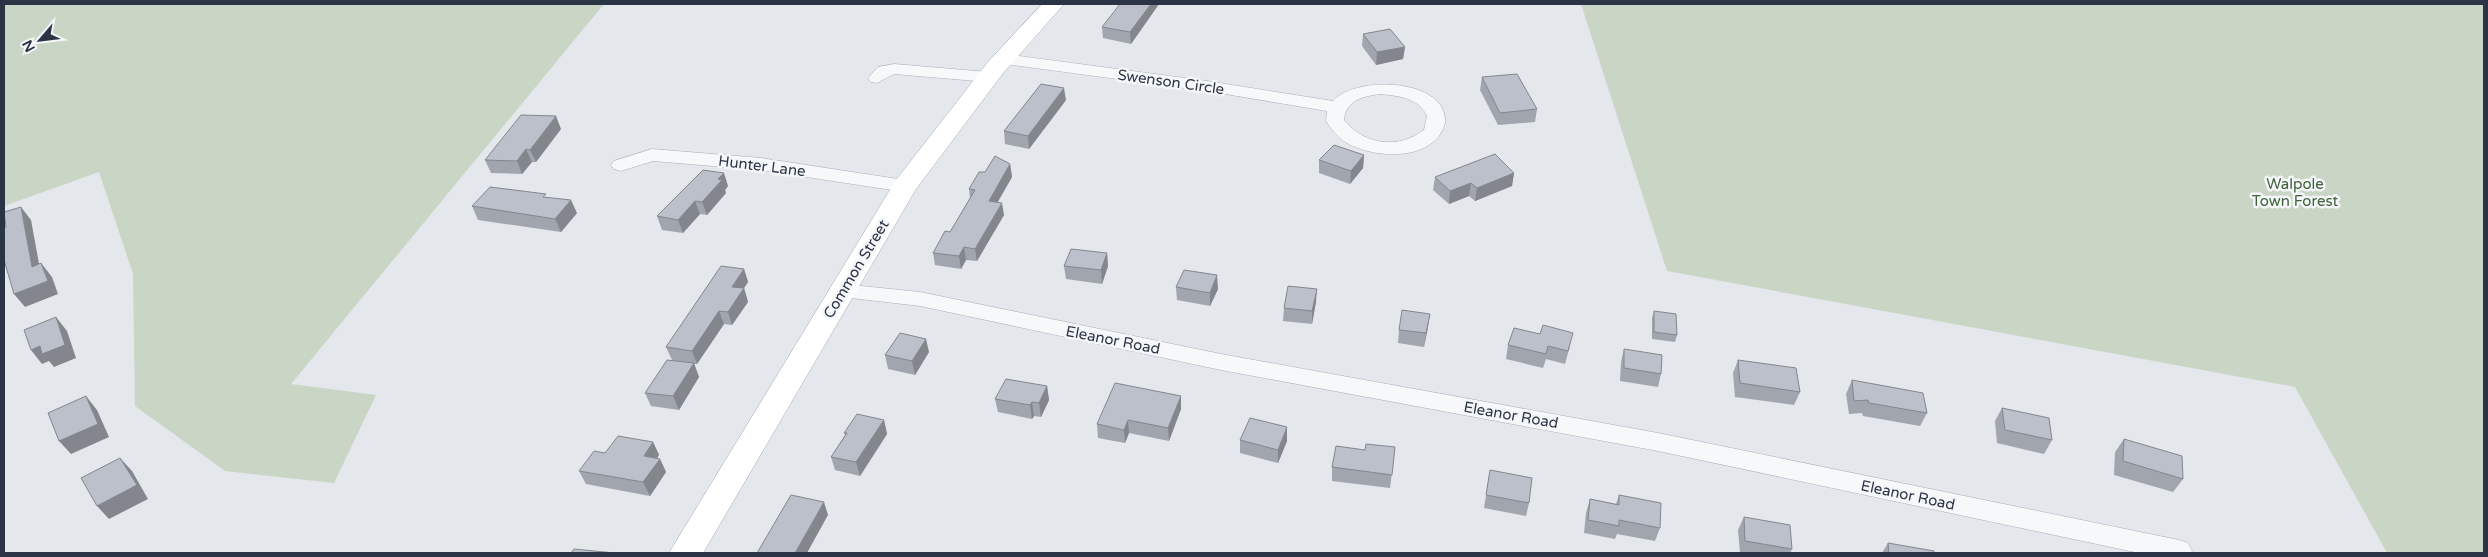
<svg xmlns="http://www.w3.org/2000/svg" width="2488" height="557" font-family="'Varela Round',sans-serif">
	<style>
		.green { fill: #c9d6c5 }
		.lines { fill: none; stroke-linecap: round; stroke-linejoin: round }
		.street-casing { stroke: #a9aeb7; stroke-width: 1 }
		.primary-casing { stroke: #a3abb8; stroke-width: 1 }
		.street { fill: #f7f8fa; fill-rule: evenodd }
		.primary { fill: #fff; fill-rule: evenodd }
		.wall { fill: #a1a5ae }
		.shaded-wall { fill: #83868d }
		.building { fill: #bbc0ca; stroke: #83868d }
		.labels { text-anchor: middle; stroke-width: 5; stroke-linejoin: round; paint-order: stroke }
		.street-label { font-size: 15px; fill: #2b3445; stroke: #f4f6f9 }
		.park-label { font-size: 15px; fill: #3f6138; stroke: #f4f6f9 }
	</style>
	<rect width="100%" height="100%" fill="#e4e7ec"/>
	<path class="green" d="M4 4H604L291 384 376 395 334 483 225 471 135 406 133 274 99 172 4 206Z
		M1581 4H2484V553H2387L2295 387 1667 271Z"/>
	<g class="lines">
		<defs>
			<path id="street" d="M1004 54 1207 81 1333 101C1356 75 1448 78 1445 123 1435 162 1375 159 1347 143 1338 138 1332 130 1326 121L1327 111 1207 91 998 63 995 59 998 55ZM1381 94C1399 96 1419 98 1427 116L1424 130C1399 149 1365 146 1344 120 1346 100 1363 96 1381 94Z
				M894 64 988 72 994 73 997 77 994 81 988 82 894 74 877 83 871 82 868 78 878 67Z
				M652 149 761 158 905 180 912 182 915 186 912 190 905 192 761 170 653 161 621 171 614 169 611 165 614 161Z
				M842 284 920 292 1221 354 1658 433 2179 540 2188 543 2192 551 2191 553H2139L1658 451 1221 370 920 306 834 296 831 291 834 286Z"/>
			<path id="primary" d="M1042 4H1064L1004 72 916 189 703 553H669L896 180 988 62Z"/>
		</defs>
		<use href="#street" class="street-casing"/>
		<use href="#primary" class="primary-casing"/>
		<use href="#street" class="street"/>
		<use href="#primary" class="primary"/>
	</g>
	<path class="wall" d="M1159 4 1131 44 1103 38 1102 27Z
		M1363 34 1405 47 1403 59 1376 65 1362 46Z
		M1482 77 1537 109 1535 122 1498 125 1480 90Z
		M1066 100 1029 149 1005 144 1004 131Z
		M561 129 536 162H532L522 174 491 173 485 160Z
		M1364 155 1363 168 1350 184 1319 173V160Z
		M1010 164 1012 177 997 202 1004 215 977 261 966 260 961 269 935 265 933 253 950 232 970 198 969 189 985 172Z
		M1514 173 1512 186 1475 201 1469 196 1449 204 1433 190 1435 177Z
		M728 186 725 190 726 193 707 215 700 214 683 233 662 230 657 216Z
		M547 197 577 213 561 232 478 220 472 206Z
		M1107 253 1108 266 1102 284 1066 279 1064 266Z
		M744 269 748 282 744 288 748 302 732 325 724 324 697 364H694L699 377 679 410 651 406 645 393 672 360 666 347Z
		M1176 287 1218 289 1210 306 1177 300Z
		M1316 302 1312 324 1283 321 1284 308Z
		M1654 311 1677 335 1675 342 1652 339V318Z
		M1428 327 1424 347 1398 343 1399 330Z
		M1508 345 1570 346 1565 364 1546 359 1543 368 1506 359Z
		M1624 349 1661 374 1658 387 1620 381 1621 362Z
		M929 352 915 375 888 369 885 355Z
		M1738 360 1800 392 1794 405 1735 397 1733 373Z
		M1852 380 1927 413 1920 426 1863 416 1862 413 1849 414 1846 394Z
		M1047 386 1049 400 1041 417 1034 416 1032 419 998 412 995 399Z
		M1181 396V409L1169 441 1129 433 1125 443 1098 438 1097 424Z
		M2002 408 2052 440 2044 454 1997 443 1995 421Z
		M884 420 887 434 860 476 835 470 831 457 845 435 844 433Z
		M2124 439 2183 479 2173 492 2114 475 2115 452Z
		M1240 440 1287 441 1278 463 1240 453Z
		M653 442 659 455 657 458 660 459 666 472 650 496 586 484 579 471 605 453Z
		M1395 447 1390 488 1332 481V467L1365 450Z
		M1490 470 1529 503 1526 516 1484 508Z
		M1619 495 1660 528 1655 541 1617 534 1615 539 1584 533 1586 513 1590 499 1616 504Z
		M1744 517 1792 549 1790 553H1740L1738 530Z
		M1888 543 1934 553H1882Z"/>
	<path class="shaded-wall" d="M1151 4H1159L1131 44 1130 32Z
		M1405 47 1403 59 1376 65 1377 52Z
		M1064 88 1066 100 1029 149 1028 136Z
		M556 116 561 129 536 162 530 150Z
		M526 149 532 162 522 174 517 161Z
		M1364 155 1363 168 1350 184 1351 171Z
		M1010 164 1012 177 991 214 989 201Z
		M724 173 728 186 725 190 726 193 707 215 702 202 718 179Z
		M1514 173 1512 186 1475 201 1477 188Z
		M1471 183 1469 196 1449 204 1450 191Z
		M571 200 577 213 561 232 555 219Z
		M695 201 700 214 683 233 678 220Z
		M1002 203 1004 215 977 261 975 249Z
		M21 207 31 220 42 280 32 267Z
		M964 247 966 260 961 269 959 256Z
		M1107 253 1108 266 1102 284 1101 270Z
		M41 263 52 277 58 294 25 307 14 294Z
		M744 269 748 282 744 288 748 302 732 325 728 312 732 287Z
		M1217 275 1218 289 1210 306V293Z
		M1317 289 1316 302 1312 324V311Z
		M719 311 724 324 697 364 692 351Z
		M1430 314 1428 327 1424 347 1426 333Z
		M56 317 67 331 76 358 54 367 49 361 42 364 31 350 40 346Z
		M926 339 929 352 915 375 912 361Z
		M694 363 699 377 679 410 673 396Z
		M1047 386 1049 400 1041 417 1039 403Z
		M86 396 97 410 109 437 71 454 59 441Z
		M1181 396V409L1169 441 1168 428Z
		M1032 402 1034 416 1032 419 1030 405Z
		M884 420 887 434 860 476 856 462Z
		M1128 420 1129 433 1125 443 1124 430Z
		M1287 427V441L1278 463V450Z
		M653 442 659 455 650 469 644 456Z
		M120 458 132 471 148 499 109 519 97 506Z
		M660 459 666 472 650 496 643 482Z
		M824 502 828 515 807 553H795Z"/>
	<path class="building" d="M1120 4H1151L1130 32 1102 27Z
		M1390 29 1405 47 1377 52 1363 34Z
		M1517 74 1537 109 1500 113 1482 77Z
		M1041 84 1064 88 1028 136 1004 131Z
		M521 115 556 116 530 150 526 149 517 161 485 160Z
		M1334 145 1364 155 1351 171 1319 160Z
		M1495 154 1514 173 1477 188 1471 183 1450 191 1435 177Z
		M995 156 1010 164 989 201 1002 203 975 249 964 247 959 256 933 253 945 231 950 232 975 190 969 189 979 172H985Z
		M703 170 724 173 718 179 722 180 702 202 695 201 678 220 657 216Z
		M490 187 546 194 543 197 571 200 555 219 472 206Z
		M21 207 32 267 41 263 48 281 14 294 4 260V228L6 227 4 212Z
		M1071 249 1107 253 1101 270 1064 266Z
		M721 266 744 269 732 287 744 288 728 312 719 311 692 351 666 347Z
		M1184 270 1217 275 1210 293 1176 287Z
		M1288 286 1317 289 1312 311 1284 308Z
		M1402 310 1430 314 1426 333 1399 330Z
		M1654 311 1676 314 1677 335 1654 332Z
		M56 317 65 345 42 354 40 346 31 350 24 330Z
		M1543 325 1573 333 1568 351 1548 346 1546 354 1508 345 1514 328 1540 334Z
		M900 333 926 339 912 361 885 355Z
		M1624 349 1662 355 1661 374 1624 368Z
		M667 360 694 363 673 396 645 393Z
		M1738 360 1796 368 1800 392 1740 383Z
		M1006 379 1047 386 1039 403 1032 402 1030 405 995 399Z
		M1852 380 1923 393 1927 413 1869 403 1868 400 1854 401Z
		M1115 383 1181 396 1168 428 1128 420 1124 430 1097 424Z
		M86 396 98 424 59 441 48 413Z
		M2002 408 2049 418 2052 440 2005 430Z
		M857 414 884 420 856 462 831 457 847 433H844Z
		M1250 418 1287 427 1278 450 1240 440Z
		M618 436 653 442 644 456 660 459 643 482 579 471 594 451 605 453Z
		M2124 439 2182 456 2183 479 2123 461Z
		M1366 444 1395 447 1392 475 1332 467 1336 446 1365 450Z
		M120 458 137 485 97 506 81 478Z
		M1490 470 1532 478 1529 503 1486 495Z
		M791 495 824 502 795 553H757Z
		M1619 495 1661 503 1660 528 1619 520V526L1588 520 1590 499 1619 505Z
		M1744 517 1790 525 1792 549 1745 541Z
		M1888 543 1934 551V553H1889Z
		M574 549 615 553H571Z"/>
	<g class="labels">
		<g class="street-label">
			<text transform="translate(1171 82) rotate(8)" y="5">Swenson Circle</text>
			<text transform="translate(762 166) rotate(7)" y="5">Hunter Lane</text>
			<text transform="translate(856 269) rotate(-59)" y="5">Common Street</text>
			<text transform="translate(1113 340) rotate(11)" y="5">Eleanor Road</text>
			<text transform="translate(1511 415) rotate(10)" y="5">Eleanor Road</text>
			<text transform="translate(1908 495) rotate(12)" y="5">Eleanor Road</text>
		</g>
		<g class="park-label">
			<text x="2295" y="189">Walpole<tspan x="2295" dy="17">Town Forest</tspan></text>
		</g>
	</g>
	<rect width="2488" height="557" fill="none" stroke="#2b3445" stroke-width="10"/>
	<g transform="translate(40 40) rotate(242)" stroke="#f4f6f9" stroke-width="4" paint-order="stroke">
	<path d="M0-4L9 19L0 12L-9 19Z" fill="#2b3445"/>
	<text y="-8" font-size="14" font-weight="bold" text-anchor="middle" fill="#2b3445">N</text>
	</g>
</svg>
